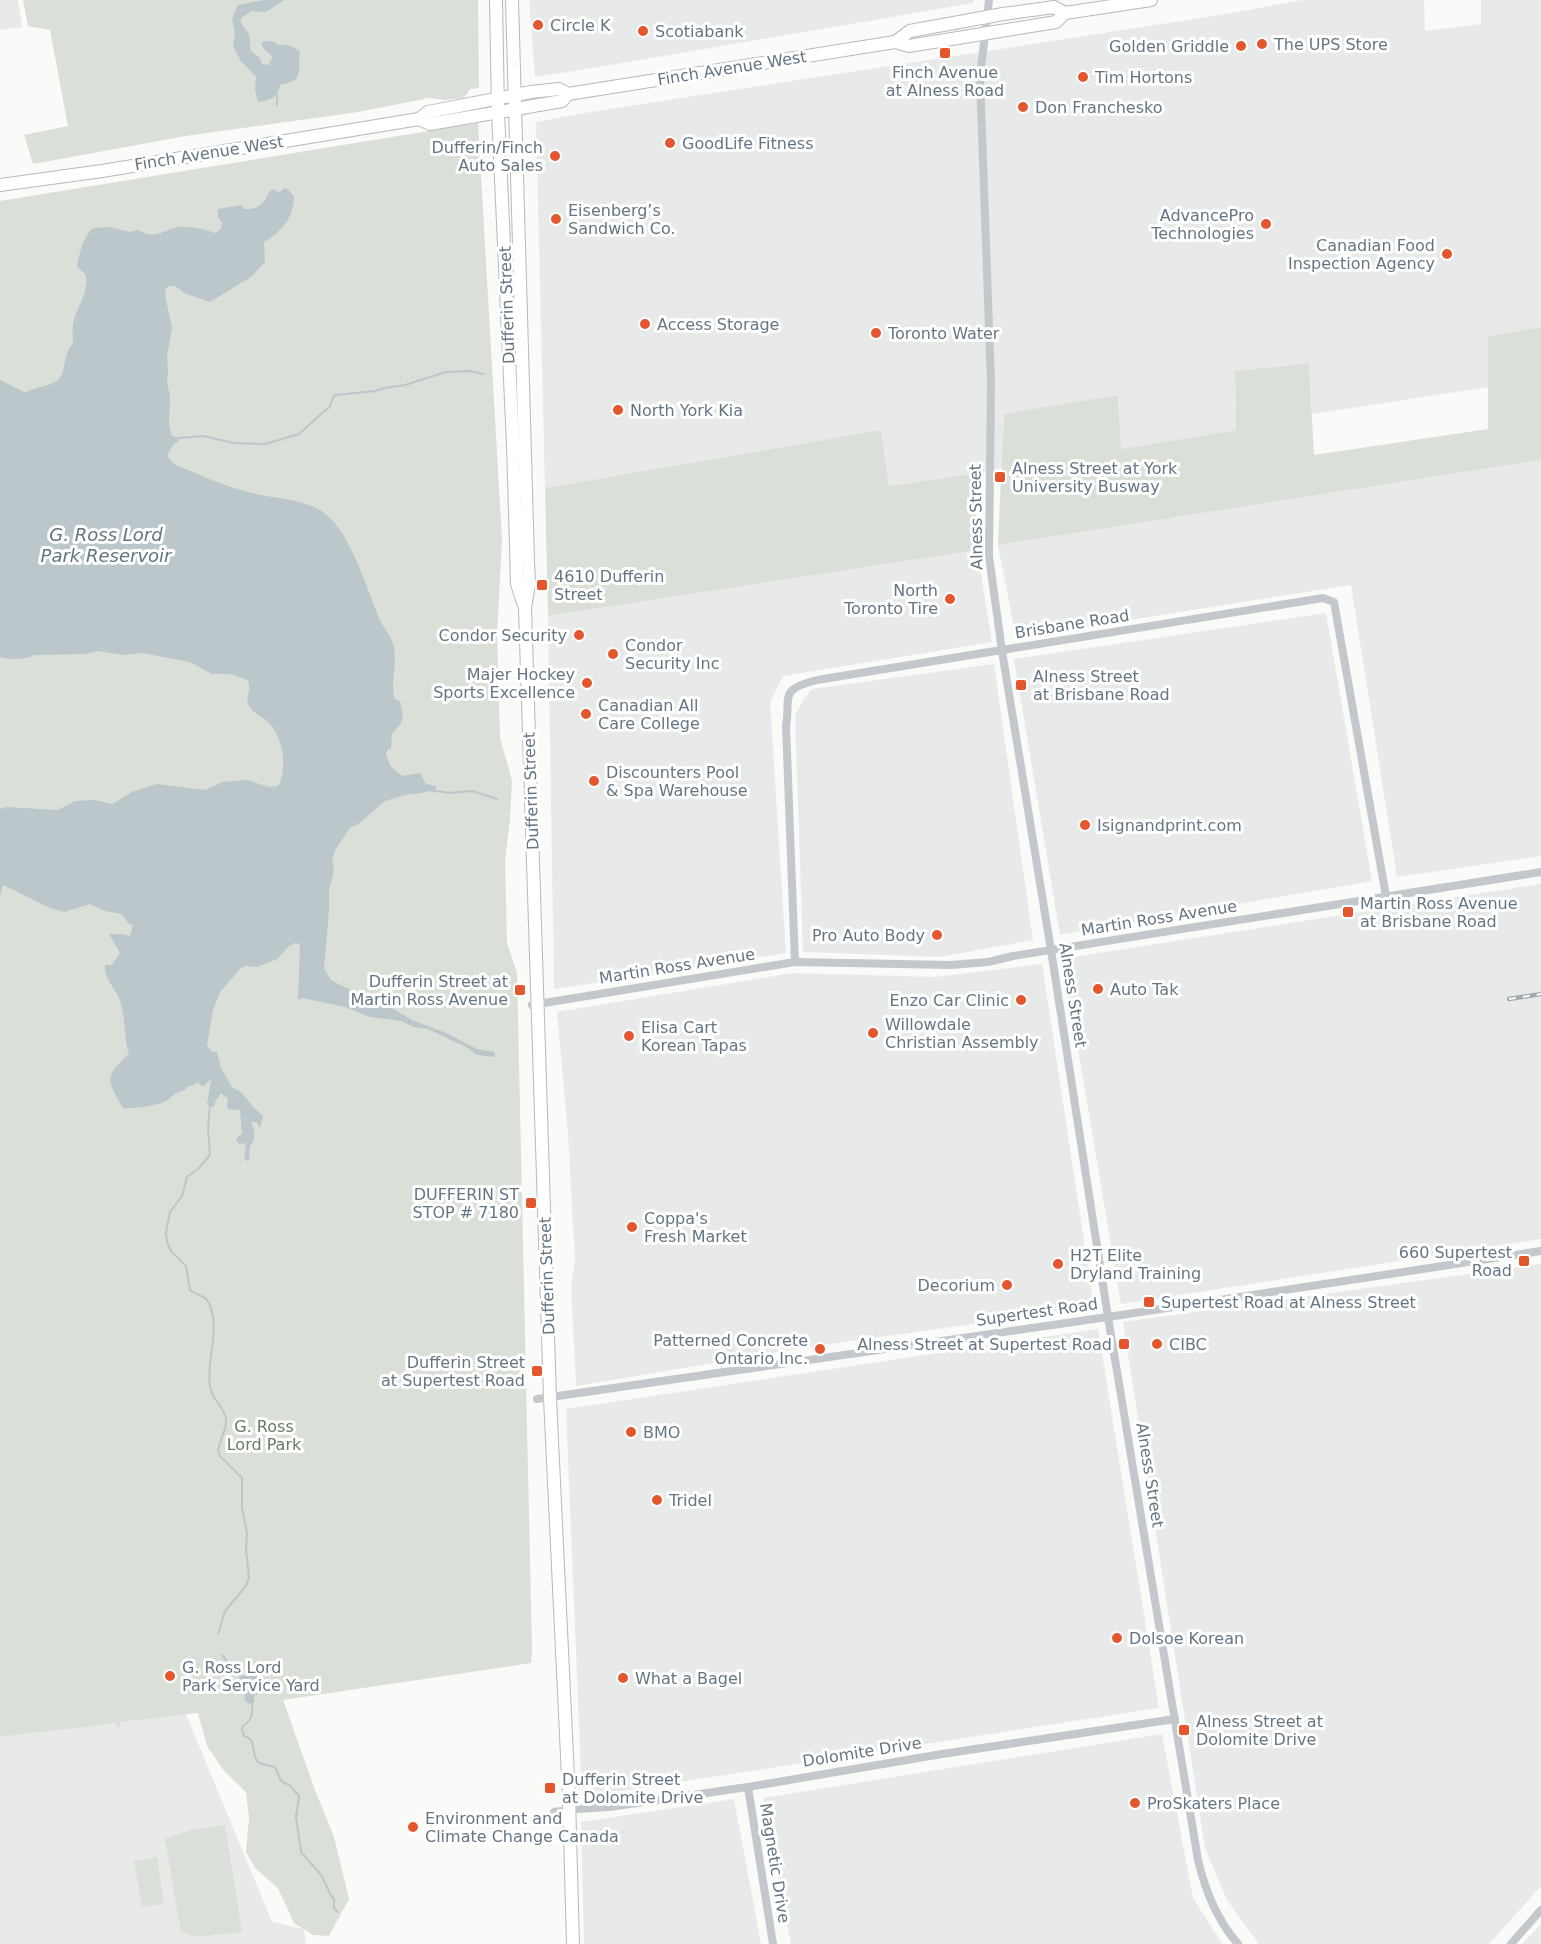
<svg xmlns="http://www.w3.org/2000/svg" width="1541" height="1944" font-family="'DejaVu Sans',sans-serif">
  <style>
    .built { fill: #e8e9e9 }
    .green { fill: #dadfd7 }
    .water { fill: #bbc7cb }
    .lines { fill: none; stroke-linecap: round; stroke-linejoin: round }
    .stream { stroke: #bbc7cb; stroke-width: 2 }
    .secondary-casing { stroke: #b3babf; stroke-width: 14 }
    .minor { stroke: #c3c8cc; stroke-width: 8 }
    .secondary { stroke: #fff; stroke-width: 12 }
    .rail-casing { stroke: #a2aab0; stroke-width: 4.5 }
    .rail { stroke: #fff; stroke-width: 2; stroke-dasharray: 7; stroke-linecap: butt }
    .poi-dot { fill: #e4572e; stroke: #fff; stroke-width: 2 }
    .labels { text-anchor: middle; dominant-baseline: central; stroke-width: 6; stroke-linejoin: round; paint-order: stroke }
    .poi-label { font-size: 16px; fill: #657683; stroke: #fff; text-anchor: start }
    .street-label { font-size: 16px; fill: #657683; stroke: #fff }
    .park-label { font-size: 16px; fill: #687a64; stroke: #fff }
    .water-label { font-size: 18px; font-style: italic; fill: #60757c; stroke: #fff }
  </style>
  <rect width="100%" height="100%" fill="#fafaf8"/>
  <g class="built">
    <polygon points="0,0 18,0 22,27 0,30"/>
    <polygon points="529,0 974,0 973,3 611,65 535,77"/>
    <polygon points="1302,0 1424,0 1425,31 1481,24 1481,0 1541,0 1541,327 1488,336 1489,387 1312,414 1309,363 1235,371 1236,430 1121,449 1118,395 1004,415 1002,468 979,473 889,486 881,430 545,488 536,122 584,113 1220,15"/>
    <polygon points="1541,460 1541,856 1397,877 1351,585 1016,638 998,545"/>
    <polygon points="977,550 992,642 783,676 770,702 786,953 554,989 548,616"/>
    <polygon points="1326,613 1372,881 1060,935 1014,659"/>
    <polygon points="994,664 1033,940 940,957 803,952 795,715 803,700 812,689"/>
    <polygon points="1541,884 1541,1239 1121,1304 1079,1055 1060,959"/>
    <polygon points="1042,964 1094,1307 808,1347 576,1386 571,1287 575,1261 568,1134 557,1012 793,973 935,977"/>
    <polygon points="1541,1264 1541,1886 1489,1944 1259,1944 1227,1900 1205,1848 1123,1322"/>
    <polygon points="1098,1329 1159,1708 582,1797 566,1409"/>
    <polygon points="186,1714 272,1922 304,1929 306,1944 0,1944 0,1737"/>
    <polygon points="1162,1734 1193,1898 1222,1944 791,1944 763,1798"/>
    <polygon points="734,1799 761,1944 584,1944 581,1822"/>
    <polygon points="1541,1924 1541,1944 1522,1944"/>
  </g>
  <g class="green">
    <polygon points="23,0 478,0 479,88 470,89 464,98 445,100 429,98 358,112 186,136 33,164 24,135 68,126 50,30 28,26"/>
    <polygon points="478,123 502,540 497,633 500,738 512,780 510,820 505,861 507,943 517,973 532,1651 531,1663 283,1700 315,1790 334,1837 349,1899 329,1936 313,1935 294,1923 278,1888 255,1868 246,1852 249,1818 246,1792 224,1771 207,1746 198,1713 121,1722 118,1729 116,1723 0,1737 0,201"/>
    <polygon points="1541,327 1541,460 998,545 1004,414 1118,395 1121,449 1236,430 1235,371 1309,363 1314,455 1488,429 1488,336"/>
    <polygon points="881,430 889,486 979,473 976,503 977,550 548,616 545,488"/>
    <polygon points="225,1825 242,1932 197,1937 181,1932 165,1839 191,1830"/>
    <polygon points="157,1857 164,1904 142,1907 134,1861"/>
  </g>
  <g class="water">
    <path d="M264 0H284L266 12 252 11 241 18V23L249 34 251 51 260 58 262 64 268 65 273 57 263 48 261 42 272 41 279 45H289L300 51C297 70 306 80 280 85 278 98 270 100 258 102L255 89 256 77 241 61 233 46 235 33 232 19 238 5Z"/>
    <path d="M284 188 288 189 294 197C293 219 282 231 264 242L265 262 251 277 210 302 184 293 175 286H170L166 288 165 295 172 327 167 357 168 370 167 382 170 397 169 425 172 436 179 438 178 442 174 444 167 455C172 466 182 467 193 472 212 481 232 488 252 493 280 500 313 498 333 521 353 544 367 587 378 616 382 626 390 634 393 644 399 662 389 682 395 699L400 701 403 716 401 723 392 734 391 749H388L386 753 390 766 402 776 420 773 426 784 436 786V789L421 793 405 795 385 801 357 825 350 828 335 850 332 861 334 870 329 891V910L324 968 331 980 342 986 368 997 380 1005 390 1007 412 1020 446 1033 477 1049 494 1052 495 1057 477 1055 466 1047 428 1029 414 1027 401 1021 370 1017 345 1007 303 998 298 1000 300 944 295 943 289 946 277 959 257 967 246 966 241 968 220 992 213 1010 207 1045 212 1052H217L221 1068 232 1087 242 1093 253 1107 263 1116 260 1128 257 1122H251C254 1130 257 1139 250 1146L249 1161H247L244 1158 246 1146 243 1143 239 1144 236 1140 238 1136 242 1134 240 1110 228 1109 227 1107 228 1099 221 1093 215 1102 214 1107 207 1105 211 1079 203 1087 197 1082 194 1085 188 1086 185 1090C172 1093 173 1098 164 1102 155 1106 132 1109 123 1108 106 1080 105 1075 129 1054 123 1036 126 1015 119 998 114 986 104 979 105 965H112L120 953 109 934H122L130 936 133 925 128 923 122 914 105 911 90 904 64 912 50 908 3 885 0 896V809L6 807 58 810 75 801 95 800 112 804 132 792 157 784 205 790 223 782 247 780 269 787 278 786C288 769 283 737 269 723 262 716 251 713 248 703 245 695 252 692 248 680L229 674H212L190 662 142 653 125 655 97 651 86 654 34 655C27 660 8 660 0 657V380L26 393C36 385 54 388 61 376 66 366 64 352 73 344 73 338 72 331 73 324 76 306 91 292 85 274L77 267C79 254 83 237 93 228L110 227 130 232 138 230C156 241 162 230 178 227 191 226 203 229 215 233L221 229 222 223 218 217V209L241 205 244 209C258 210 264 204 269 192L273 189 279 193Z"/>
    <polygon points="248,1670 267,1683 277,1687 277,1691 254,1695 254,1703 251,1704 245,1701 244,1690 239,1677 240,1675 247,1676"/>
  </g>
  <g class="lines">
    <g class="stream">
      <polyline points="275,94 277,95 277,105"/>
      <polyline points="179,438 203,436 234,443 265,444 299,434 330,406 333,397 336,395 375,391 385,388 405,385 446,372 470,371 483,374"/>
      <polyline points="429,790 449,793 472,791 497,799"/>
      <path d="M210 1105 208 1129 210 1155 198 1169 187 1177 182 1196 170 1212 166 1233 167 1242 171 1251 186 1266 190 1290C197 1296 205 1295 209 1303 221 1330 206 1359 210 1387 212 1400 225 1407 226 1420 227 1430 219 1441 218 1451L220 1456 242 1478V1508L247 1533 246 1549 249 1578 246 1586 225 1611 218 1634"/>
      <polyline points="222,1655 240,1676"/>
      <path d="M252 1704C253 1714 252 1720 243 1726L242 1730 244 1736C259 1740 249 1756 260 1763 264 1765 270 1766 275 1767L281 1781 289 1785 299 1796 296 1817 301 1852 322 1876 331 1896 334 1899V1908L338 1912"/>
    </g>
    <defs>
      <g id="secondary">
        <polyline points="496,0 498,112 513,445 516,544 517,584 523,603"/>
        <polyline points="512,0 528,560 529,584 525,608 550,1398 569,1798 573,1944"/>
        <polyline points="895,42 910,31 1003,14 1054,7 1065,13 1151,0"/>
        <polyline points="419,119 430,124 562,101 568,94"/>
        <polyline points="0,185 102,171 419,119 428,112 531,92 559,89 568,94 895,42 909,46 1056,22 1065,13"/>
      </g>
    </defs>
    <use href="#secondary" class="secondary-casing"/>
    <g class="minor">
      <path d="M989 0 980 77 991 383 989 556 1002 651 1051 950 1108 1317 1198 1860C1205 1890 1217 1920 1238 1944"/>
      <path d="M795 962 786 726C791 696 778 690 817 680L1323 598 1334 602 1386 896"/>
      <polyline points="532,1005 795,962 951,965 988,962 1013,956 1541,872"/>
      <polyline points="537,1399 1108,1317 1541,1251"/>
      <polyline points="748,1787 773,1944"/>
      <polyline points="554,1812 577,1809 609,1807 748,1787 942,1754 1175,1719"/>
      <polyline points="1511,1944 1541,1910"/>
    </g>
    <use href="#secondary" class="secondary"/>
    <defs>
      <polyline id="rail" points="1509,999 1541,994"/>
    </defs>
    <use href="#rail" class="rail-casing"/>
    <use href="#rail" class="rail"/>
  </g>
  <g class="poi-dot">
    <circle cx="538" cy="25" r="6"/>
    <circle cx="643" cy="31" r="6"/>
    <circle cx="1262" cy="44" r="6"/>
    <circle cx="1241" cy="46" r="6"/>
    <rect x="939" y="47" width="12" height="12" rx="3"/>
    <circle cx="1083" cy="77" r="6"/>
    <circle cx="1023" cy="107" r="6"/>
    <circle cx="670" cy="143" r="6"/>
    <circle cx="555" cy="156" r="6"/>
    <circle cx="556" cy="219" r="6"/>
    <circle cx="1266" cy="224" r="6"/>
    <circle cx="1447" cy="254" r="6"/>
    <circle cx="645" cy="324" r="6"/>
    <circle cx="876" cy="333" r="6"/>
    <circle cx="618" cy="410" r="6"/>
    <rect x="994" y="471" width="12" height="12" rx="3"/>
    <rect x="536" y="579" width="12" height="12" rx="3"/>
    <circle cx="950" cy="599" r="6"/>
    <circle cx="579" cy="635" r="6"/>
    <circle cx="613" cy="654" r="6"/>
    <circle cx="587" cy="683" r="6"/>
    <rect x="1015" y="679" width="12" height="12" rx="3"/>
    <circle cx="586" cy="714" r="6"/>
    <circle cx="594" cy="781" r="6"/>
    <circle cx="1085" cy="825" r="6"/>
    <rect x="1342" y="906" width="12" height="12" rx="3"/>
    <circle cx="937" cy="935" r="6"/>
    <circle cx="1098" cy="989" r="6"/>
    <rect x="514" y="984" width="12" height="12" rx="3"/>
    <circle cx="1021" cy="1000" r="6"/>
    <circle cx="873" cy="1033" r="6"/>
    <circle cx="629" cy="1036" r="6"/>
    <rect x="525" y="1197" width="12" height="12" rx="3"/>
    <circle cx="632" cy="1227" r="6"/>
    <rect x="1518" y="1255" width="12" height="12" rx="3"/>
    <circle cx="1058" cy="1264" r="6"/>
    <circle cx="1007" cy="1285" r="6"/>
    <rect x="1143" y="1296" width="12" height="12" rx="3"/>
    <rect x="1118" y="1338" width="12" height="12" rx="3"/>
    <circle cx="1157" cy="1344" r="6"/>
    <circle cx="820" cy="1349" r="6"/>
    <rect x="531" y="1365" width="12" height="12" rx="3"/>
    <circle cx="631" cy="1432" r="6"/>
    <circle cx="657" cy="1500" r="6"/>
    <circle cx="1117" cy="1638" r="6"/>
    <circle cx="170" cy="1676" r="6"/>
    <circle cx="623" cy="1678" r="6"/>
    <rect x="1178" y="1724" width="12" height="12" rx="3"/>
    <rect x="544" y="1782" width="12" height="12" rx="3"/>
    <circle cx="1135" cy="1803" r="6"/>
    <circle cx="413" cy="1827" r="6"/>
  </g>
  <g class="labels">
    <g class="poi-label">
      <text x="550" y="25">Circle K</text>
      <text x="655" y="31">Scotiabank</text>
      <text x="1274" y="44">The UPS Store</text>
      <text x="1229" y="46" text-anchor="end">Golden Griddle</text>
      <text x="945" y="72" text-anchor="middle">Finch Avenue<tspan x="945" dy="18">at Alness Road</tspan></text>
      <text x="1095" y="77">Tim Hortons</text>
      <text x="1035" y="107">Don Franchesko</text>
      <text x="682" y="143">GoodLife Fitness</text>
      <text x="543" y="147" text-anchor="end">Dufferin/Finch<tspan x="543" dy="18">Auto Sales</tspan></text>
      <text x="568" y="210">Eisenberg’s<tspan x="568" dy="18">Sandwich Co.</tspan></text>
      <text x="1254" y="215" text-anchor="end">AdvancePro<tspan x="1254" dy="18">Technologies</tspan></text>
      <text x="1435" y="245" text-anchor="end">Canadian Food<tspan x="1435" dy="18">Inspection Agency</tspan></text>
      <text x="657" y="324">Access Storage</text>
      <text x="888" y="333">Toronto Water</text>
      <text x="630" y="410">North York Kia</text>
      <text x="1012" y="468">Alness Street at York<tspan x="1012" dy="18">University Busway</tspan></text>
      <text x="554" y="576">4610 Dufferin<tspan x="554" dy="18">Street</tspan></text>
      <text x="938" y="590" text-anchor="end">North<tspan x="938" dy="18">Toronto Tire</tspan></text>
      <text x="567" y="635" text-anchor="end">Condor Security</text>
      <text x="625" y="645">Condor<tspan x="625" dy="18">Security Inc</tspan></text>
      <text x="575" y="674" text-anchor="end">Majer Hockey<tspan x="575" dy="18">Sports Excellence</tspan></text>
      <text x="1033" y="676">Alness Street<tspan x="1033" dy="18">at Brisbane Road</tspan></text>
      <text x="598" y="705">Canadian All<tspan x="598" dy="18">Care College</tspan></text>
      <text x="606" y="772">Discounters Pool<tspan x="606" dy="18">&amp; Spa Warehouse</tspan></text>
      <text x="1097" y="825">Isignandprint.com</text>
      <text x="1360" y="903">Martin Ross Avenue<tspan x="1360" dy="18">at Brisbane Road</tspan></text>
      <text x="925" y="935" text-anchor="end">Pro Auto Body</text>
      <text x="508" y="981" text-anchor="end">Dufferin Street at<tspan x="508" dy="18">Martin Ross Avenue</tspan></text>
      <text x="1110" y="989">Auto Tak</text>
      <text x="1009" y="1000" text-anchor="end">Enzo Car Clinic</text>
      <text x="885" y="1024">Willowdale<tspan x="885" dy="18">Christian Assembly</tspan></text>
      <text x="641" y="1027">Elisa Cart<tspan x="641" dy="18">Korean Tapas</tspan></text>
      <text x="519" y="1194" text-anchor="end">DUFFERIN ST<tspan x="519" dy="18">STOP # 7180</tspan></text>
      <text x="644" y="1218">Coppa's<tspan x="644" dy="18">Fresh Market</tspan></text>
      <text x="1512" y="1252" text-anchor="end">660 Supertest<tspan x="1512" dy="18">Road</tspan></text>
      <text x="1070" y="1255">H2T Elite<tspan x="1070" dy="18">Dryland Training</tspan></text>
      <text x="995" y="1285" text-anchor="end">Decorium</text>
      <text x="1161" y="1302">Supertest Road at Alness Street</text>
      <text x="808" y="1340" text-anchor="end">Patterned Concrete<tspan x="808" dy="18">Ontario Inc.</tspan></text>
      <text x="1112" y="1344" text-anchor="end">Alness Street at Supertest Road</text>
      <text x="1169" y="1344">CIBC</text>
      <text x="525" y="1362" text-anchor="end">Dufferin Street<tspan x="525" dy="18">at Supertest Road</tspan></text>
      <text x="643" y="1432">BMO</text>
      <text x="669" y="1500">Tridel</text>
      <text x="1129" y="1638">Dolsoe Korean</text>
      <text x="182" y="1667">G. Ross Lord<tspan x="182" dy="18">Park Service Yard</tspan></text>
      <text x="635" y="1678">What a Bagel</text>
      <text x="1196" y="1721">Alness Street at<tspan x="1196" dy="18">Dolomite Drive</tspan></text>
      <text x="562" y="1779">Dufferin Street<tspan x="562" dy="18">at Dolomite Drive</tspan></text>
      <text x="1147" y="1803">ProSkaters Place</text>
      <text x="425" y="1818">Environment and<tspan x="425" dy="18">Climate Change Canada</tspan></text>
    </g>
    <g class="street-label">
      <text transform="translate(732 68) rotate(-9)">Finch Avenue West</text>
      <text transform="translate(209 153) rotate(-9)">Finch Avenue West</text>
      <text transform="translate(507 305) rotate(-92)">Dufferin Street</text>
      <text transform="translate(976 517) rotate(-91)">Alness Street</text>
      <text transform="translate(1072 624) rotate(-9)">Brisbane Road</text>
      <text transform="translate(531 791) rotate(-92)">Dufferin Street</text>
      <text transform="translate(1159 918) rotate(-9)">Martin Ross Avenue</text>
      <text transform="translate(677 966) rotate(-9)">Martin Ross Avenue</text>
      <text transform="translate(1073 995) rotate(81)">Alness Street</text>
      <text transform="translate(547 1276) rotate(-92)">Dufferin Street</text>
      <text transform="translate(1037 1312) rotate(-8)">Supertest Road</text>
      <text transform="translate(1150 1475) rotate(81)">Alness Street</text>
      <text transform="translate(862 1752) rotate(-9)">Dolomite Drive</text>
      <text transform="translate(775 1863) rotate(81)">Magnetic Drive</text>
    </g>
    <g class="park-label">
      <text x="264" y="1426">G. Ross<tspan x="264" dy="18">Lord Park</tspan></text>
    </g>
    <g class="water-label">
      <text x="106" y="534">G. Ross Lord<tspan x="106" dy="21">Park Reservoir</tspan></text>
    </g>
  </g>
</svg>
